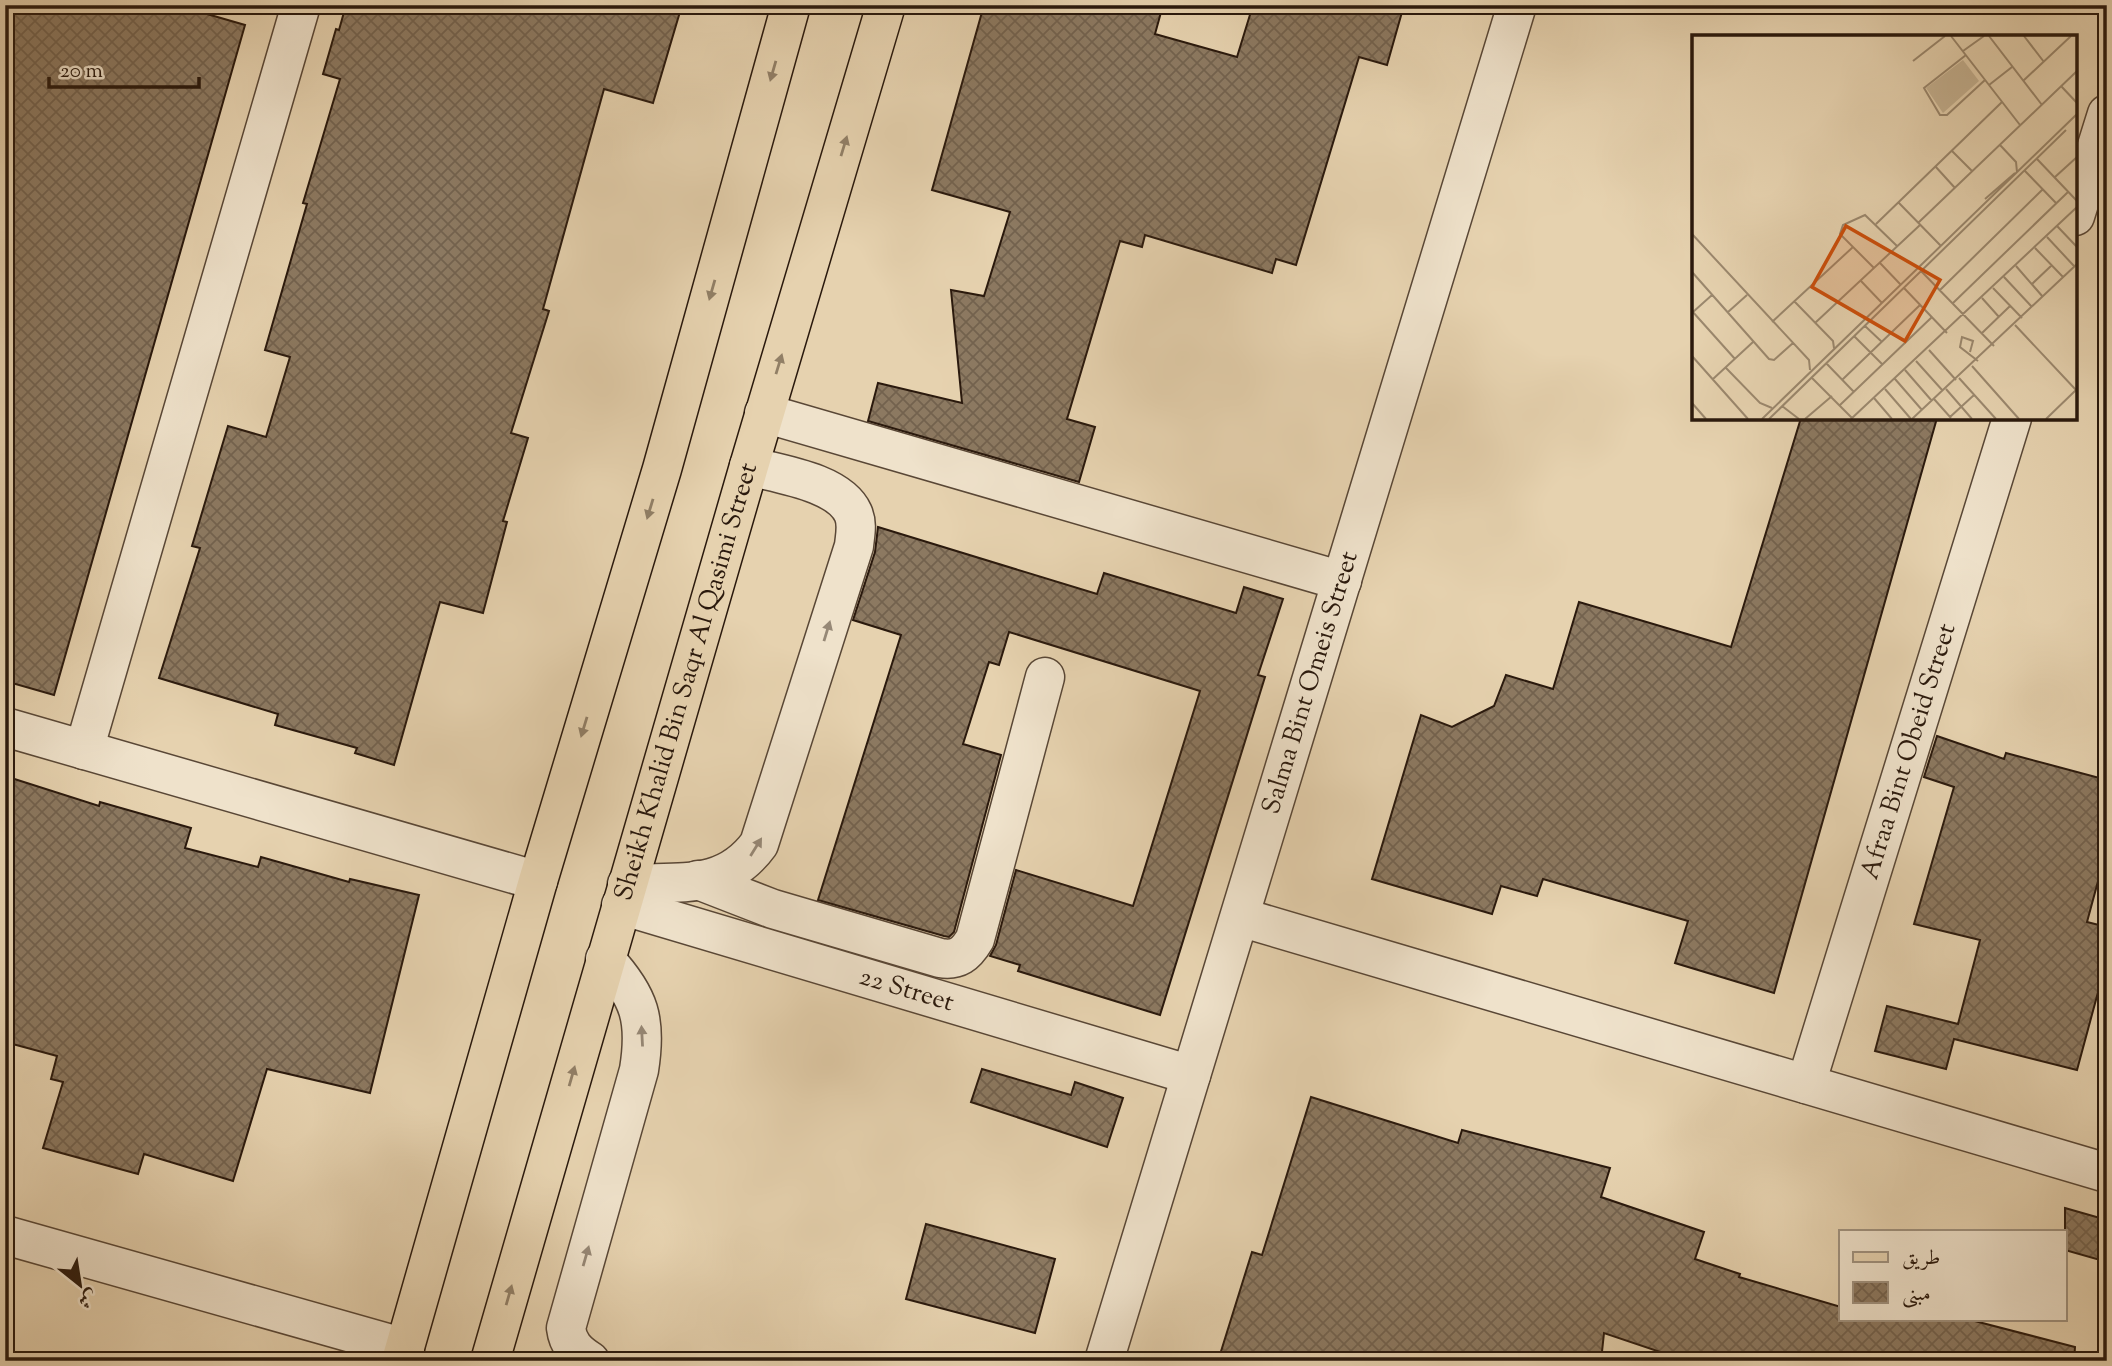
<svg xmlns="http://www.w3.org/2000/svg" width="2112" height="1366" font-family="'Sorts Mill Goudy',Amiri,serif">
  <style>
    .building { fill: url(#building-cross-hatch); stroke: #2a190d; stroke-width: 2 }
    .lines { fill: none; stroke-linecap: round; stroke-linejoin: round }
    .minor-casing { stroke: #594736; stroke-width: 41 }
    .major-casing { stroke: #2a190d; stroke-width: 41 }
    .minor { stroke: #efe2cb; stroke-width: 38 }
    .major { stroke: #e6d2af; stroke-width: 38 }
    .oneway { fill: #917f66 }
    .oneway2 { fill: #968876 }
    .labels { text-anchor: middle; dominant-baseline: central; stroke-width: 5; stroke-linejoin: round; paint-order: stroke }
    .street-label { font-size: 26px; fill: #2a190d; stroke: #efe2cb }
    .inset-road { fill: none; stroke: #9b886e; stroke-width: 2 }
    .view { fill: #cc4f0c; fill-opacity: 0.15; stroke: #cc4f0c; stroke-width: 3.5 }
    .inset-edge { fill: none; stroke: #2a190d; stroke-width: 3.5 }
  </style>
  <defs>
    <pattern id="building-cross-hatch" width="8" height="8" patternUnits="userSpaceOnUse" patternTransform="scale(1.75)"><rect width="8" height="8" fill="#8c7961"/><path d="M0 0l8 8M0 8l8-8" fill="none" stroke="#73624e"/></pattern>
  </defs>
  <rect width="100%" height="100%" fill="#e6d2af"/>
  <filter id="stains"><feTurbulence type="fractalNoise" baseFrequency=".00286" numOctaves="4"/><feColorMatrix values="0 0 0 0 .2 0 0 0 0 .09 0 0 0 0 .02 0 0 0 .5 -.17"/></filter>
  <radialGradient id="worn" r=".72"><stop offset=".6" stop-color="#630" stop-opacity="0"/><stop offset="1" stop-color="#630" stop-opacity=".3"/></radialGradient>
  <g class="building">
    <polygon points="14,5 176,5 245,25 54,695 5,681 5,38"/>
    <polygon points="346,5 682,5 653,103 604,89 543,309 549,311 511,433 528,438 503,521 507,522 483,613 440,602 394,765 355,753 357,748 275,725 278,714 159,678 200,548 192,546 228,426 266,437 290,357 265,350 307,204 303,203 340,79 323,74 336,29 339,30"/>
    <polygon points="984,5 1163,5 1155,34 1237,57 1253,5 1404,5 1387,65 1359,57 1296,265 1276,259 1272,273 1145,235 1142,247 1120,241 1067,419 1095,427 1079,482 868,421 878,383 962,403 951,290 984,296 1010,212 932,190"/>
    <polygon points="1801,418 1937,418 1774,993 1675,963 1688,921 1543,879 1537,896 1501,886 1492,914 1372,879 1421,715 1452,727 1494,706 1506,675 1553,689 1579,602 1731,647"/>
    <polygon points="878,527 1097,594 1104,573 1236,613 1244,587 1283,599 1258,675 1265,677 1160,1015 1018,971 1020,965 990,956 996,945 1016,870 1133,906 1200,691 1009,632 999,665 989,662 963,744 1001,755 954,932 949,937 944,936 818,900 901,635 853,620 875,552"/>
    <polygon points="1937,736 2004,759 2006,753 2107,780 2107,848 2087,922 2107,927 2107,959 2077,1070 1954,1039 1946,1069 1875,1051 1887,1006 1958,1024 1980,940 1914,924 1954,787 1924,777"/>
    <polygon points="5,776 99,806 100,802 191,828 185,848 258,867 261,857 349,882 350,879 419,895 370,1093 267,1069 233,1181 144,1154 138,1174 43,1148 63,1082 51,1079 57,1056 5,1042"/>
    <polygon points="982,1069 1071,1095 1075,1082 1123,1098 1107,1147 971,1102"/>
    <polygon points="1311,1097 1458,1143 1462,1130 1610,1168 1601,1197 1704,1232 1695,1259 1740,1274 1739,1277 1841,1307 1841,1319 1967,1319 2075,1347 2074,1361 1687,1361 1604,1333 1601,1361 1218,1361 1252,1252 1262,1255"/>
    <polygon points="2065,1208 2107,1220 2107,1262 2065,1250"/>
    <polygon points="926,1224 1055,1259 1035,1333 906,1299"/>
  </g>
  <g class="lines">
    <defs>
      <g id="minor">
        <polyline points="2075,216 2107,114"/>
        <polyline points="764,413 1342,581"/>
        <polyline points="5,727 538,881"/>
        <polyline points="84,750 301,5"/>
        <path d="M698 880 773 909 940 958C958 961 966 954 975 939L1045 677"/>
        <path d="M627 884C679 881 725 891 759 844L854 546C855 535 858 524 853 513 839 482 779 474 749 466"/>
        <path id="s1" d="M621 905 1191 1075"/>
        <polyline points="1240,917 2107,1173"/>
        <path id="s2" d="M1806 1084 2012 418"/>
        <polyline points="5,1235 405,1348"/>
        <path d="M590 1361C576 1352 568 1344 566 1328L639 1070C647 1020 640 997 605 959"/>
        <path id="s3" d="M1104 1361 1517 5"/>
      </g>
      <g id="major">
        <polyline points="401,1361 538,881 662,469 791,5"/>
        <path id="s4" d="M490 1361 749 466 886 5"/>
      </g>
    </defs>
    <use href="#minor" class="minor-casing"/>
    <use href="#major" class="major-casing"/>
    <use href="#minor" class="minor"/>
    <use href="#major" class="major"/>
  </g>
  <defs><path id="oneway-solid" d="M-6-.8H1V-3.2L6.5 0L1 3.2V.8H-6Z" transform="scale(1.75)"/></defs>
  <g class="oneway">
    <use href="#oneway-solid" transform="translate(773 71) rotate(106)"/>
    <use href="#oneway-solid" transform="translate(844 146) rotate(-73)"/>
    <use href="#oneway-solid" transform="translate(712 290) rotate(106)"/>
    <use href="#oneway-solid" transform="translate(779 364) rotate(-73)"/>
    <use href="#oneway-solid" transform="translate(650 509) rotate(107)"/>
    <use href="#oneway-solid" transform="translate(584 727) rotate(107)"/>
    <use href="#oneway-solid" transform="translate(572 1076) rotate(-74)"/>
    <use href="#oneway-solid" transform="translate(509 1295) rotate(-74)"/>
  </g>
  <g class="oneway2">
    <use href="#oneway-solid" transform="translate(827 631) rotate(-73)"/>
    <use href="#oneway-solid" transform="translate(756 847) rotate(-58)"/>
    <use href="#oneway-solid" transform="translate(642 1036) rotate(-93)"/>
    <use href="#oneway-solid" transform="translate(586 1256) rotate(-74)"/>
  </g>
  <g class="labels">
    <g class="street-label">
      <text stroke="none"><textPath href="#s4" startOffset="707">Sheikh Khalid Bin Saqr Al Qasimi Street</textPath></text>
      <text stroke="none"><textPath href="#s3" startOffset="709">Salma Bint Omeis Street</textPath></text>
      <text stroke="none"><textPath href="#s2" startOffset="348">Afraa Bint Obeid Street</textPath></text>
      <text stroke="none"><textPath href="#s1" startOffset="298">22 Street</textPath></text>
    </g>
  </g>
  <g transform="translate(1692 35)">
    <rect width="385" height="385" fill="#e6d2af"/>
    <path d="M271 25 287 46 251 78 234 53Z" fill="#c6b393"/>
    <path class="inset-road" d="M259 1 328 90M297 1 350 70M332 1 352 27M271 16 292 1M274 20 232 53 248 80H255L293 45M221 26 253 1M331 46 379 1M297 50 320 32M369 51 385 68M308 110 324 127 325 137M260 116 280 136M345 124 385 166M243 131 263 153M333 136 364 168M363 142 385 122M293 164 323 138M206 167 249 211M226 188 385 36M184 189 310 67M365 191 385 212M0 199 117 325 118 335M355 202 382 231M343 213 371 242M188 228 209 250M324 231 351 262M182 233 148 199 151 190 173 180 205 211M229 236 302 311M0 237 77 324 82 325 101 308M312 242 340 272M169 246 190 268M340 249 360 230M212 253 255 298M301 253 330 283M248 255 351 154M290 263 307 282M102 266 141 306 142 313M261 268 376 157M0 276 43 324M1 277 20 260M36 277 55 260M80 287 161 212M123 288 228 190M323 290 384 355M173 291 190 307M290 298 318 271M162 301 190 329M237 315 264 345M278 317 281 306 270 302 268 312 286 326M0 321 56 384M224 326 251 356M134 328 162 357M280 331 327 384M34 333 68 368 80 373M213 335 240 366M120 343 160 383M267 343 304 384M21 344 61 307M203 344 230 375M150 345 228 270M193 354 219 384M254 354 280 384M182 363 200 384M242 364 259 383M0 368 14 384M148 370 240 282M90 371 107 384M258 382 282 360M70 384 385 79M77 384 374 95M113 384 140 361M159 384 385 172M220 384 385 229M354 384 385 354"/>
    <path class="view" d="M154 191 248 245 213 306 120 252Z"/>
    <rect width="385" height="385" class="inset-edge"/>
  </g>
  <rect width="2112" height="1366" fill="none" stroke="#e6d2af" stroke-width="28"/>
  <rect x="7" y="7" width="2098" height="1352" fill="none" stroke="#2a190d" stroke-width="3.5"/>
  <rect x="14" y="14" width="2084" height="1338" fill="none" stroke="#2a190d" stroke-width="2"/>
  <rect x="1839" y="1230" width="228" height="91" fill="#efe2cb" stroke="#a0927f" stroke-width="2"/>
  <rect x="1853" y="1252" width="35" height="10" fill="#e6d2af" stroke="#a0927f" stroke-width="2"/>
  <text x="1902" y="1264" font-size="21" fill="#2a190d">طريق</text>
  <rect x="1853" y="1282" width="35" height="21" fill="url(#building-cross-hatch)" stroke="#a0927f" stroke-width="2"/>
  <text x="1902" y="1300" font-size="21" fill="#2a190d">مبنى</text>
  <g transform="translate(80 1285) rotate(150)" stroke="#efe2cb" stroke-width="5" paint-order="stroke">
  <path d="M0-5L12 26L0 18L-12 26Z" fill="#2a190d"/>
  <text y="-10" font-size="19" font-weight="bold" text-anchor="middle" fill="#2a190d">ش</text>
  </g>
  <path d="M49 77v10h150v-10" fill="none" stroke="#2a190d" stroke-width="3.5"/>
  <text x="60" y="77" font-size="21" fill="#2a190d" stroke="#efe2cb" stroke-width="5" paint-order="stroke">20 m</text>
  <rect width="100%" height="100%" filter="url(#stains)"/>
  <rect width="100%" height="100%" fill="url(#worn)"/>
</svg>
